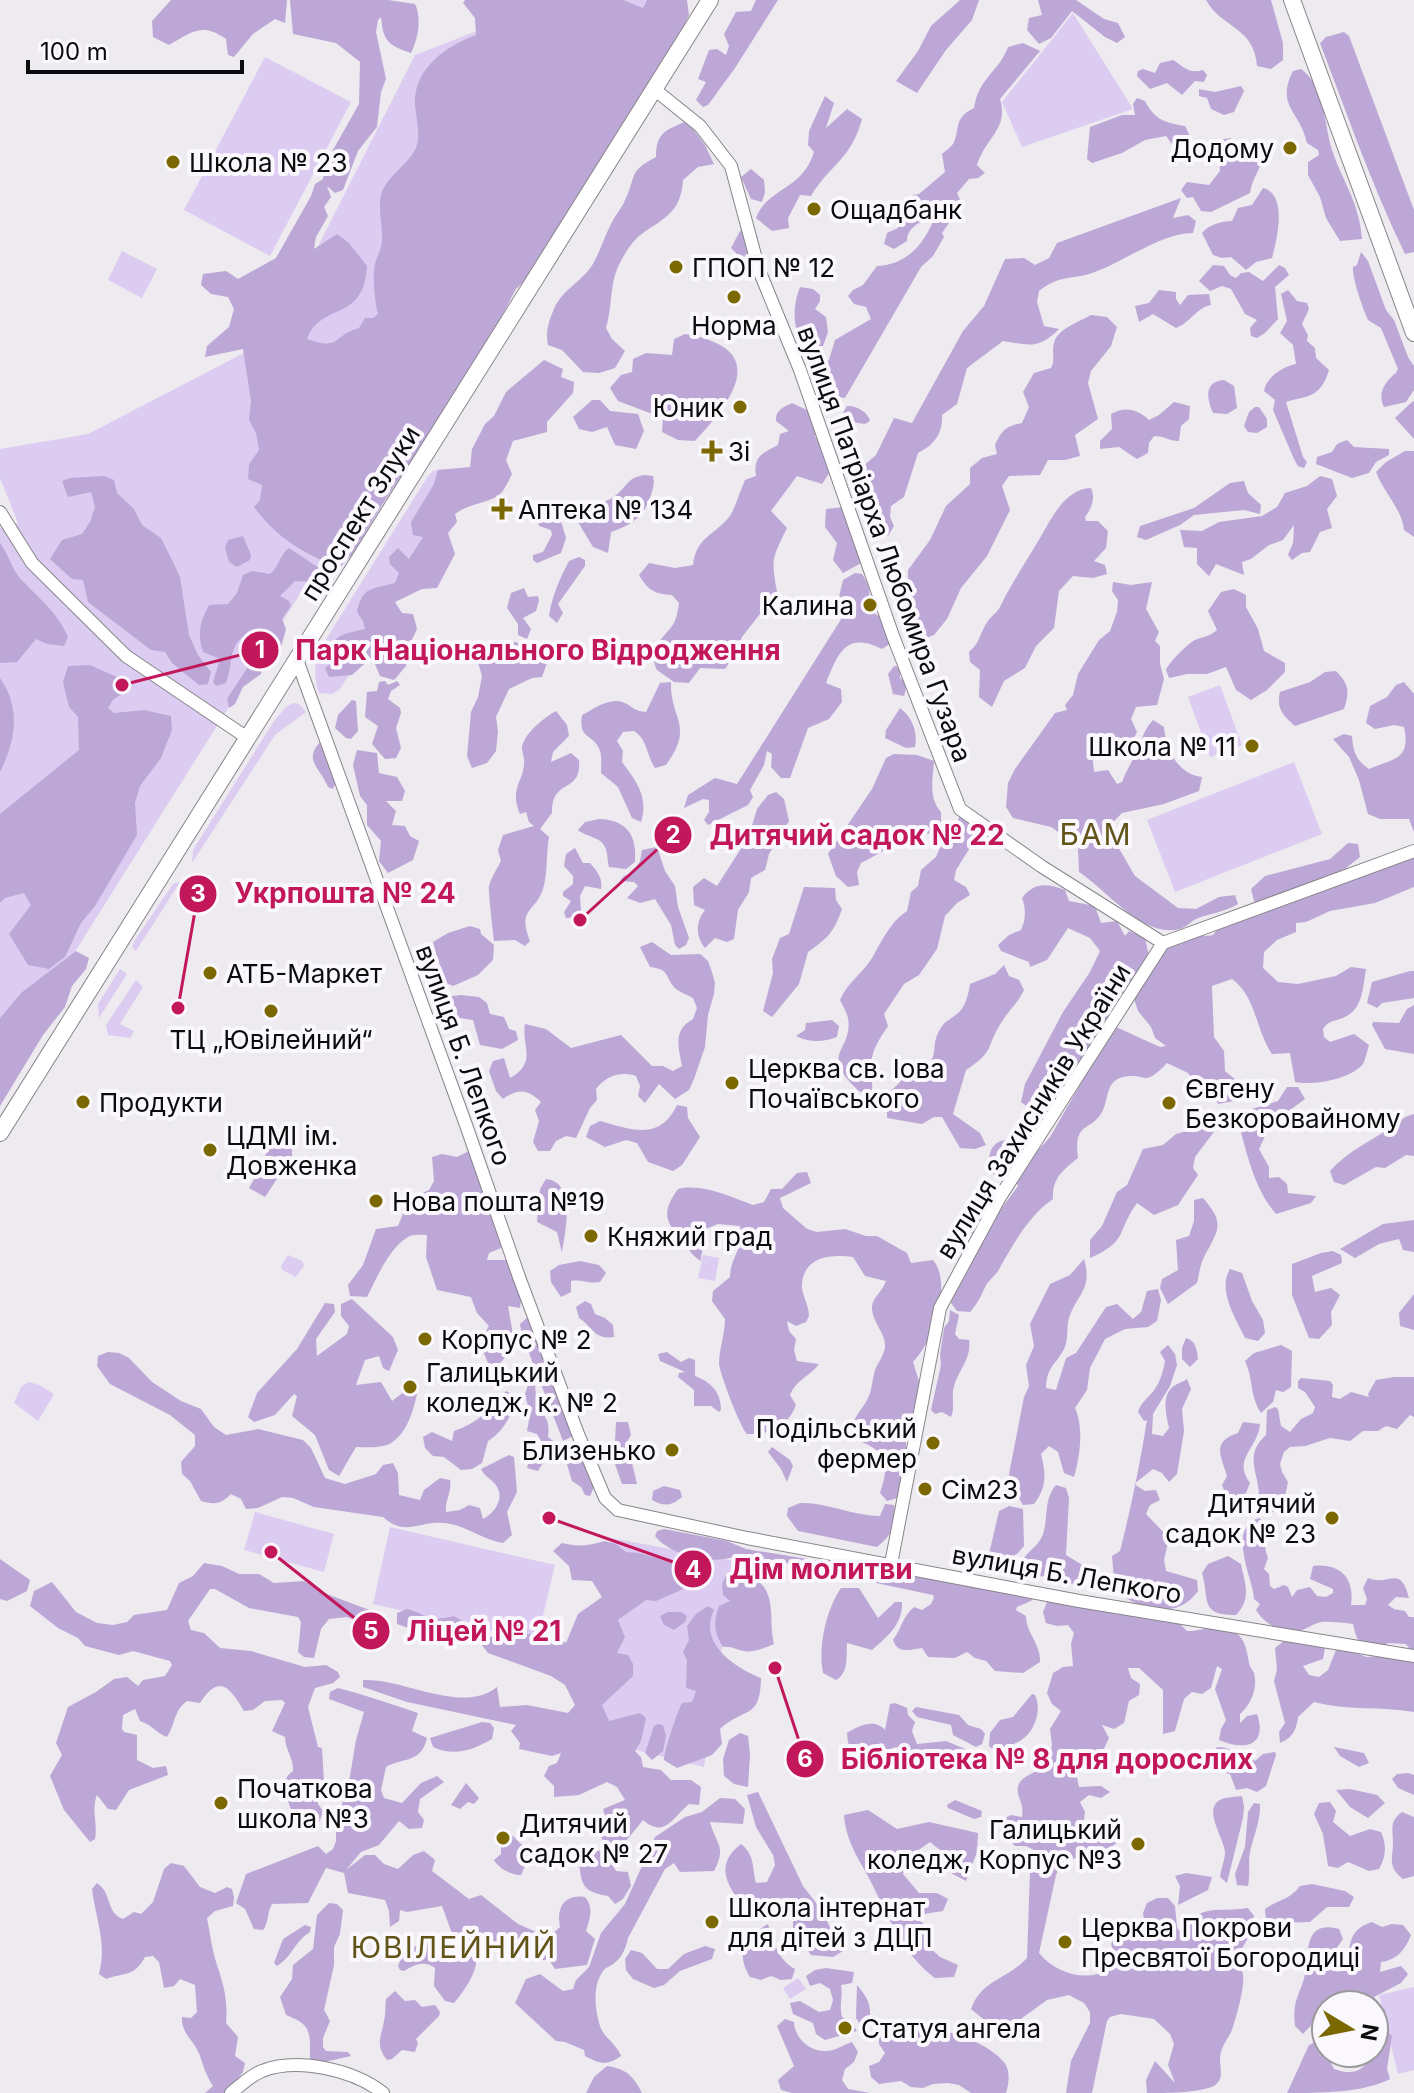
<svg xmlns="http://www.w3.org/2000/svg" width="1414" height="2093" font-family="Inter,sans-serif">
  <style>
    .green { fill: #ddccf1 }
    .forest { fill: #bda7d7 }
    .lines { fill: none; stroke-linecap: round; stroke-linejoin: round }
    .street-casing { stroke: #878589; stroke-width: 14 }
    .secondary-casing { stroke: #878589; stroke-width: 18 }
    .street { stroke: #fff; stroke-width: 12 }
    .secondary { stroke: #fff; stroke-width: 16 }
    .poi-dot { fill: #7c6800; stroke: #faf8fd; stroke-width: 3 }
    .labels { text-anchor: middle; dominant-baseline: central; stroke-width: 8; stroke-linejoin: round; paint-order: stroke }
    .poi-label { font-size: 26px; fill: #0c0c0d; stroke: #faf8fd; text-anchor: start }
    .street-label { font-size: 26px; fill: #0c0c0d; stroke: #faf8fd }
    .quarter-label { font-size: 30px; letter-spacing: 2px; fill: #625418; stroke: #faf8fd }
    .leader { fill: none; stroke: #c2185b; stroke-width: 3 }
    .callout-dot { fill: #c2185b; stroke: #faf8fd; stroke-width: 3 }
    .mark-label { font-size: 24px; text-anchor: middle; font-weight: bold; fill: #fff }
    .callout-label { font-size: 28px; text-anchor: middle; font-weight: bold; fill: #c2185b; stroke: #faf8fd; stroke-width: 8; stroke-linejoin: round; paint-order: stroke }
  </style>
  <rect width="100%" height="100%" fill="#edeaf0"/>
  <g class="green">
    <polygon points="557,0 650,0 667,10 0,1071 0,528 18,523 0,478 0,449 88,434 271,339 415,55"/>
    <polygon points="1073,13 1133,109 1022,147 1002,102"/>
    <polygon points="265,57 351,102 270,256 184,210"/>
    <polygon points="122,251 157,269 142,298 108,280"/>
    <path d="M444 469 454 474 460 502 340 689 332 694 319 693C313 674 314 661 323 644L428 476 433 471Z"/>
    <polygon points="1220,685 1242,745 1210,757 1188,697"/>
    <polygon points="293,703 299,704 306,712 275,735 192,863 193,850 274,721 286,707"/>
    <polygon points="1294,762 1322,834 1175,892 1147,820"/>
    <polygon points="180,882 136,951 132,947 135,940 173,884"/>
    <polygon points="120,969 127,974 99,1018 98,1004"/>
    <polygon points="136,980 143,987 120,1024 134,1031 130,1038 108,1035 106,1025"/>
    <polygon points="288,1255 302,1261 304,1266 296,1277 282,1270 281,1266"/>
    <polygon points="703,1255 719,1258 715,1281 698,1278"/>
    <polygon points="29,1382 39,1385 54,1394 38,1421 14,1403 21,1387"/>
    <polygon points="255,1512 334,1534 324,1572 244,1550"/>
    <polygon points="390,1527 555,1565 537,1641 373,1604"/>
    <polygon points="611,1538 735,1561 704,1767 596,1740 613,1570"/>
    <polygon points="798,1978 806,1989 790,1999 783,1988"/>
    <polygon points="1414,1987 1414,2070 1398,2074 1379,1995"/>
  </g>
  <g class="forest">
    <path d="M171 0H287L285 23 275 19 253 34 234 57 228 55 226 39C202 22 192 32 169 45L153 37 152 21Z"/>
    <path d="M290 0H388L415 4C422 18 418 39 411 53 388 45 383 41 381 17L378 20 376 32 386 79 381 92 377 127 358 151 343 190 335 193 327 186 331 197 324 207 328 216 316 237 314 249 337 234 349 243 367 266C364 323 322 301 307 339 342 351 331 336 359 328L365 318H373L378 314C375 305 373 280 374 271 374 261 381 252 382 241 383 227 377 205 382 192 389 174 408 165 416 148 421 135 416 118 415 105 413 69 446 46 476 35L475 18 463 3 465 0H623L643 8 647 0H687L689 15 678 39 539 267 516 289 486 346 382 505 352 555 340 567C304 555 276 537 254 507L260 500 262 485 248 479 249 464 259 450 256 433 249 420 251 401 243 349 205 357 207 346 229 327 234 309 228 297 211 294 201 285 203 274 226 271 238 279 276 258 311 196 315 184 323 179 325 164 359 104 360 62 336 43 293 34Z"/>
    <polygon points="756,0 778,0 735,68 708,105 703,107 696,100 706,82 698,79 709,50 717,49 726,55 729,46 724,34 736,12 751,11"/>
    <polygon points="960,0 979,0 972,20 946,50 917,93 896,81 918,51 931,26"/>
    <polygon points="1038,0 1076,0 1104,19 1118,23 1125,37 1117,43 1105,37 1072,11 1051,38 1039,44 1027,30 1029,18 1042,15"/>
    <path d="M1206 0H1271L1283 43V60L1271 69 1257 66C1254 26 1222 29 1206 0Z"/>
    <path d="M1344 32 1349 36 1414 210V252L1405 254C1372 186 1347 114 1320 43L1326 37Z"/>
    <path d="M1023 43 1040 51 1000 99C1009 129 986 137 977 165L985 173 978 178 969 179 957 193 960 200 949 205 940 201 931 207 929 219C918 222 907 229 907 241L894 249 884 244 887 233 898 228V218L913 195 919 194 945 172 942 154C945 151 950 148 953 144 961 129 952 119 974 108 979 77 998 73 1008 47Z"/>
    <path d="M1173 60C1184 67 1189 74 1203 70L1207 75 1204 82 1195 81 1182 95 1167 83 1150 89 1137 76 1138 71 1143 69 1155 73 1160 63Z"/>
    <path d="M1301 69C1325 86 1324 124 1332 150 1343 183 1359 201 1362 239L1340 241 1326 218 1320 197 1308 175V162L1319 155 1318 150 1307 143C1301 112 1275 106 1293 71Z"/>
    <polygon points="1241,86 1244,91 1234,112 1224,115 1211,109 1207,98 1199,96 1199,89 1215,92"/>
    <path d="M825 96 834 103 826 128 847 109 862 119C851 160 830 164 811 196L800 195 788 218 789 228 772 231 756 218C768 187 802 191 814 152L808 145 809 131Z"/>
    <path d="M1137 98 1145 101C1154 119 1165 123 1185 126L1190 136 1188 146 1178 152 1166 136 1145 140 1122 153 1092 163 1087 159 1090 127 1122 115H1135L1133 104Z"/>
    <path d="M687 121 705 145 714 164 698 167 683 180C681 214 663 218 639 236 632 242 625 253 621 261 609 281 613 305 606 328L612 339 625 351 615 368 599 373 583 372 562 350 548 345C545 333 549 320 554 309 562 289 585 280 594 262 601 249 605 235 612 222 616 214 622 208 625 200 637 176 627 172 656 157 656 132 666 130 687 121Z"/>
    <path d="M1231 138 1235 157 1263 155C1261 170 1252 178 1250 193L1211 212 1201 211 1193 197 1187 198 1181 190 1187 182 1209 185 1220 171 1218 140Z"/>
    <polygon points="751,169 764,180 765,192 762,202 751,199 741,177"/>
    <path d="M1263 188C1288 194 1277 240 1272 258L1256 262 1246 270 1231 257 1222 258 1213 255 1202 233C1208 225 1222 221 1232 221L1238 208 1252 205Z"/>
    <path d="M1181 198 1173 218 1188 215 1196 221 1193 233C1161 233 1122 263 1092 273 1070 280 1059 275 1039 291L1037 302 1044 326 1059 329C1038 350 1030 345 1003 341L967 368 957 404 942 415C943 434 934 445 918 453L904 497 891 506 890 517 894 526 888 536 879 535 858 500 861 468 876 455 894 418 912 423 963 331 984 306 1005 259 1024 258 1035 265 1049 258 1057 243Z"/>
    <path d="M941 210 953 217 942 233 944 237 933 256 921 267 845 398C826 396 829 379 824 363L829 360 835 340 871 319 866 307 854 304 848 296 853 290 863 285 877 266C903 265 920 249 931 226 934 219 935 215 941 210Z"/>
    <polygon points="749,225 758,237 752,257 742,259 731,248 740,231"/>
    <path d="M1361 252 1368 261 1386 310 1394 320 1408 357 1414 366V390L1406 402 1384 407C1377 394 1385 381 1396 373L1398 369 1381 328 1368 320C1363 309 1352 278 1353 267L1357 265Z"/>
    <polygon points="1213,265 1224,266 1230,275 1236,278 1241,273 1249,272 1263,281 1279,265 1285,268 1289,275 1275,287 1278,319 1265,333 1257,338 1251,336 1250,328 1257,320 1245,314 1231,289 1222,286 1210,291 1199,281"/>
    <path d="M800 287 813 289 820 295V301L815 309 826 317 828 332 823 346C790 349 791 309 800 287Z"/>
    <path d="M1159 290 1176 292V299L1180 305 1188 295 1209 294 1211 305C1196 308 1191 322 1176 328L1153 314 1139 322 1135 306 1149 303Z"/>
    <path d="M1288 290 1297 301 1307 303 1309 309 1302 324 1308 335 1307 341 1315 348 1316 358 1329 370C1320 399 1308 395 1286 402L1303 457 1307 462 1304 468 1298 466 1294 459 1273 410 1275 400 1264 391C1266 377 1284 366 1296 364L1293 345 1280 333 1287 321 1281 294Z"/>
    <path d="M1091 315 1107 317 1117 327 1111 346 1091 371 1088 383 1098 419 1075 435 1080 456 1065 460H1048L1040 475 1009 476 1002 486 1010 510 987 556 961 588 947 619 934 635 921 640 907 633 904 595 908 583V570L930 540 946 506 970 484V468L982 458 997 454 995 445C1002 430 1006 426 1022 423L1029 407 1023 392 1034 373 1051 368C1056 359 1051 352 1054 343 1057 329 1079 322 1091 315Z"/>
    <path d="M685 334C696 335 706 338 716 343 765 365 718 416 695 441L678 440 662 432 663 418 618 401 610 388 621 375 632 372 633 359 646 353 672 355 674 339Z"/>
    <path d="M544 360 563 369 561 377 574 382 573 393 547 422V432L513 441 506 460 512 474C509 480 506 487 502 492 491 504 470 502 455 514L457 522 448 533 455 554 437 588 422 589 395 602 402 613 413 614 417 629 406 652V666L394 680 380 676 372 657 352 675 329 677 325 668 338 658 330 652C335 632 347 634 365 629L363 621 357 612C362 586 373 589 395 583L399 573 390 564 389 557 398 548 409 559 423 537 413 535 411 522 433 486 438 470 470 467 472 449 485 424 494 416 506 392Z"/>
    <path d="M1224 380 1234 386 1237 408 1227 414 1213 413C1207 399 1203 382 1224 380Z"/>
    <polygon points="592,400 600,400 610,411 638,414 644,431 636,449 615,445 607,427 592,432 579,429 573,417"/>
    <polygon points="1413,401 1414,402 1414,439 1395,418"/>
    <path d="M1174 402 1190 406 1189 419 1181 426 1179 441C1169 441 1164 436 1154 436L1149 443 1148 453 1137 459 1119 447 1100 449V441L1112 429 1111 414C1126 406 1137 409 1149 420L1159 415Z"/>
    <path d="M792 403 809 411 819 426 815 437 821 441 832 469 822 484 797 476 771 511 787 528C772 559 771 558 777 592L742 637 736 653 725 669 700 668 689 683 674 682 657 670C646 648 663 640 674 623 677 617 678 609 679 603L672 595C654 594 648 590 639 575L649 563 675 568 693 565C696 537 715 535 730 516 736 506 740 491 745 480L756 476C753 457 762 453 778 445L780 434 789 431 776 421C775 410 784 407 792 403Z"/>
    <path d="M847 406C856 405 868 412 870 421L865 424 845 421 843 413Z"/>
    <polygon points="1255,407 1259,407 1267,419 1267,427 1257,433 1248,432 1244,426 1249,412"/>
    <polygon points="1347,440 1354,447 1389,449 1389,455 1376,462 1369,473 1352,478 1316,464 1317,457 1332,452 1337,444"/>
    <path d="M1405 451H1414V537L1404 530C1403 511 1383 491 1376 472L1386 462Z"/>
    <path d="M644 475 653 476C655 484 653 487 651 495 644 517 633 524 611 532L608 553 593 547 575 517 578 504C590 504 602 504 612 498 627 489 625 478 644 475Z"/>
    <polygon points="104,476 114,480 117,493 134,509 142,525 161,538 172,560 180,577 189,635 198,655 211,672 208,684 199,685 172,663 165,652 151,650 88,602 83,580 72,579 50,559 62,540 82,534 90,522 95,507 91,492 68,497 62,481 70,478"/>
    <polygon points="1320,476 1332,479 1337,496 1327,509 1332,528 1320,532 1310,552 1302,553 1292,560 1288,555 1293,543 1294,525 1283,540 1269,545 1251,559 1242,562 1244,575 1216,564 1209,576 1197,564 1197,548 1184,547 1180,530 1202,531 1219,522 1262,516 1277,507 1285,493 1307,486"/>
    <polygon points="1244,481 1248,493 1261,505 1260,514 1244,510 1194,515 1180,525 1146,540 1137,537 1140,526 1194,508 1230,483"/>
    <path d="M1091 488C1096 499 1091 509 1085 517L1086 521H1098L1108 531 1106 548 1094 561 1105 565 1107 574 1093 578 1073 576 1059 591 1054 628 1036 646 1025 668 1004 681 992 707 979 697 980 670 970 662 969 652C980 643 980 632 988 621 991 616 997 613 1000 607 1011 584 1024 565 1037 543 1050 522 1063 489 1091 488Z"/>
    <path d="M844 507C868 527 866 532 863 562L843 573 833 560 837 543 825 527 826 509Z"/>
    <polygon points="552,514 560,518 566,538 561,553 537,563 533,560 533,555 543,552 552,535 551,530 539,526 538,521 541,517"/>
    <polygon points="243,536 251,555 250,560 237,567 229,562 225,548 228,540"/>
    <path d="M0 543C8 553 11 567 19 577 37 597 57 611 68 637L64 646 47 644 36 639 17 662 0 663Z"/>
    <path d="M289 548 319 568 314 582 295 581 280 596 289 601 291 606 282 619 286 629 281 647 263 658 261 674 243 687 235 704 229 708 227 699 249 665 247 655 257 639V634C227 634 234 663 226 683L216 686 213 682 220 659 203 652C197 633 200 622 209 605L228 604 237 593 243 575 252 571 270 574C279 567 280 554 289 548Z"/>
    <path d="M579 557 585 560V566L558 604 563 613 557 623 549 616C552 596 560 578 569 561Z"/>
    <path d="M855 573 862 574C870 587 872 595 866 608L888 622 896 640 882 649C846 631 838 653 826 683L841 689 842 702 829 719 808 728 790 778H781L771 767 772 754 767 751 764 765 750 790 753 797 748 805 708 825 704 820 709 812V800L703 799 684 808 688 795 715 778 737 784 845 613 839 597 843 580Z"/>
    <path d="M1113 582 1131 585 1152 582 1146 609 1159 632 1155 641 1160 646V664L1164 679 1157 705 1136 707 1131 719 1137 732 1128 749H1112L1108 739 1092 753 1094 772 1108 770 1117 784 1122 782C1127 768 1136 756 1140 744 1144 733 1145 729 1153 720L1164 727C1166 749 1177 774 1202 777L1199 791 1164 804 1122 813 1107 828 1135 876 1178 908 1196 909 1219 897 1235 895 1238 904C1223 913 1210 913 1196 919 1190 922 1187 927 1180 929 1143 939 1107 890 1079 872L1078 846 1051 827 1013 818 1006 807 1008 783 1015 769 1055 713 1067 710 1065 705 1073 695 1078 674 1099 640 1110 631 1117 612 1118 600 1112 591Z"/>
    <polygon points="524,588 528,597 538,596 539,601 536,611 523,618 531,629 527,639 518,635 518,624 507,608 511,593"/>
    <path d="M1234 589 1246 595V607L1258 629 1264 651 1285 663V672L1267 690 1251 700 1236 690 1226 667 1207 674H1187L1169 678 1166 670C1170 661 1185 647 1193 641 1202 636 1206 639 1217 630L1208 611 1221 592Z"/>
    <polygon points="507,640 542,649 547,663 542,677 532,678 509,689 496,717 498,731 496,751 487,763 472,768 467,756 471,712 478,697 482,676 477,659 487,642"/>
    <polygon points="90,665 119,678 123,693 113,700 108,708 114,713 144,710 171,716 172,730 161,758 140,786 135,803 137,835 95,906 81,923 65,957 49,969 28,965 9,934 31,905 24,893 5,898 0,903 0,814 79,750 78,717 69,707 63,682 68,666"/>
    <polygon points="894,666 900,667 900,678 907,684 904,696 893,694 888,674"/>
    <path d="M1336 671C1349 684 1350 692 1344 709L1295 726C1283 715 1276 709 1280 692L1310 682 1325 672Z"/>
    <path d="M0 678C21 708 16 740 0 772Z"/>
    <polygon points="385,681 388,685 397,681 400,685 391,691 388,699 400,708 401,713 396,728 401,748 396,758 385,759 372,744 378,726 365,717 367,692 377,691 379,682"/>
    <path d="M671 682C670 720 695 725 666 765L655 768C646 754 648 740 634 731L623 732 617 741 623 751 622 762C636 781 649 797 641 822L632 818 618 787 601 773C601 766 602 757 600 751 594 733 578 741 582 715 595 708 612 695 627 704 635 709 635 711 646 712L660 683Z"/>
    <path d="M1404 682 1414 694V832L1409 819H1380L1368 814 1359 780 1349 757 1333 739 1344 734 1352 736C1353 752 1356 760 1369 769 1394 758 1411 760 1404 727L1394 725 1375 729 1366 723 1370 706 1387 697 1396 685Z"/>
    <polygon points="352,700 356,701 358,731 351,739 346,738 335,728 338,715"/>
    <path d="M900 708C912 717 918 732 915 747L906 748 885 738 886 730Z"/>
    <path d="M556 711 567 725 569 736 553 752 551 762 571 753 579 760C582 795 551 777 552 813L540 829 549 837C546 853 548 873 543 889 535 913 517 908 530 941L525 946 515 940 494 941C493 933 488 889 489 886 491 878 497 869 501 861L498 850 503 835 534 826 529 822 526 812 520 814C508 787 526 780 524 759 523 752 520 748 524 741 529 730 545 717 556 711Z"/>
    <path d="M322 740 337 779 333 789 328 787C320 767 302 760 322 740Z"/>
    <polygon points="357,750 377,753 379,773 397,777 405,791 402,801 386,801 396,811 392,825 405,826 410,836 419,841 413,860 388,873 379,861 381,841 367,825 367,805 360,796 353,765"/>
    <path d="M894 754 917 755 934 761C933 778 928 798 941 812V824L933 833 916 835 904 826 893 829 888 837 891 847 861 863 857 872 859 885 848 887 836 876 828 854 872 789 886 758Z"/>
    <path d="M776 792 784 799 789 821 769 854 765 870 751 878 749 892 738 910 734 939 727 942 715 938 705 948C695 936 696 921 705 910L694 905 693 887 704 878 717 886 749 836 757 809 768 795Z"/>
    <path d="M960 815 980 820 971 846 956 870 954 880 966 887 970 895 957 903 945 916 937 949 919 975 904 984 884 1014 888 1026C880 1038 873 1048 871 1063 870 1072 873 1080 872 1090L860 1092C816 1052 854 1052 848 1018 847 1013 843 1006 840 1000 847 983 862 974 872 958 882 941 890 922 907 911L911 892 918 886 921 870 936 857 942 842 953 831Z"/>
    <path d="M599 819C627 820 637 835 635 862L626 869 609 867C607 860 608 853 605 847 601 837 586 837 578 830L585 822Z"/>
    <path d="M1348 843 1358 844 1360 857 1346 868 1358 876 1414 852V887L1375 903 1330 911 1306 922 1296 923V932L1277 940 1264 952 1263 968 1278 982 1298 984 1336 976 1351 967 1366 969C1363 986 1363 1009 1345 1017 1335 1022 1330 1019 1323 1029L1324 1037 1330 1042 1354 1034 1369 1045C1367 1051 1366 1058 1363 1064 1351 1079 1313 1086 1295 1082L1290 1053 1272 1054C1256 1031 1256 996 1232 979L1212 986 1214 1037 1224 1051 1225 1071 1247 1089 1234 1101 1218 1104 1213 1091 1195 1083 1188 1073 1167 1063C1142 1089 1148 1072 1123 1077 1105 1081 1109 1100 1102 1112 1091 1132 1073 1121 1078 1158 1063 1170 1052 1178 1053 1199 1029 1215 1012 1246 998 1271 995 1276 989 1280 986 1285 981 1296 978 1303 970 1312L957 1311 951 1303C957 1279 967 1257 985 1239L972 1233 967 1225 976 1219 990 1224 1018 1186 1014 1178 990 1174C987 1155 990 1138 1013 1140L1031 1121 1032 1110 1021 1102 1025 1084 1063 1012 1090 972 1100 951 1090 938 1068 928 1047 960 1030 967 1029 962 1001 951 998 945 1009 935 1021 930C1026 920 1026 908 1022 898 1034 882 1047 883 1065 890L1069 901 1095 906 1101 923 1117 921 1125 936 1129 931 1145 938 1149 956 1033 1156 1050 1137 1106 1040 1116 1027 1160 1047 1166 1046 1155 1038 1151 1027 1138 1011 1133 996C1146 978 1161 948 1182 938 1189 934 1204 937 1213 935L1224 920 1262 910 1254 901 1251 889 1265 876 1330 859Z"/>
    <polygon points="657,847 665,871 675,886 678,907 689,938 686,945 679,949 675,945 671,925 655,899 640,903 627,898 638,886 634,882 620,881 624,876 633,873 640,861 642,850"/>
    <path d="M575 848 583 863H590C597 871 603 878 601 889L585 886 580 896 581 911 576 917 566 918 564 912 571 901 563 896V892L573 884V876L564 866 566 854Z"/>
    <path d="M804 887 835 888 836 900 842 909C834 932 828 938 808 952L799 984 772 1017 763 1011 773 973 772 959 780 938 789 934Z"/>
    <path d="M470 926 480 929 481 934 494 945 493 960 478 975 453 986 444 982C442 967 436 956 433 942L448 933Z"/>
    <path d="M652 942 671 955 700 954 708 961 712 972 715 983 714 994 708 1015 705 1047 694 1079 689 1090 675 1099 659 1084 645 1103 638 1096 640 1086 636 1076C620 1071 606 1076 596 1089L597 1100 590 1108 576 1138 566 1136 556 1141 550 1151H538L533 1142 539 1121 535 1110 541 1102C528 1089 518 1088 503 1099L496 1091 489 1071 493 1061 504 1058 510 1078C538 1063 521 1045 525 1024L546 1029 571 1048 621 1035 652 1066H663L673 1071 682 1066C678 1046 673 1030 693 1019L697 1008 693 998C688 995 679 992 675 988 664 976 671 970 650 967L640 947Z"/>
    <polygon points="76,951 89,958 86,969 72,986 65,1007 43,1035 0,1106 0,1018 21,993"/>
    <path d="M1004 965 1009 976 1019 980 1024 990C1018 1003 1008 1011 1001 1023 985 1048 996 1050 966 1070L953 1114 980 1133 986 1145 975 1149 960 1148 942 1117H934L922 1124 887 1118V1113L880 1100C885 1093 889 1092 895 1087 911 1073 902 1068 929 1065 937 1054 932 1045 938 1033 948 1011 964 1024 970 984L995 974Z"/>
    <polygon points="1410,971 1414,971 1414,998 1382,1003 1377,1008 1367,1003 1372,982"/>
    <polygon points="461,995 479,997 487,1003 490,1014 504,1017 509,1029 516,1031 518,1040 502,1049 480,1045 473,1020 447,1016 445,1008 452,996"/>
    <polygon points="1414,1005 1414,1054 1385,1049 1372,1025 1373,1022 1399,1023 1407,1009"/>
    <path d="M832 1020 839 1026 837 1037C823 1042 810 1043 796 1036L805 1030 806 1023Z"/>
    <path d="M1287 1087H1298L1305 1099 1271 1124 1259 1149 1269 1167V1178L1279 1177 1287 1184 1288 1193 1316 1196 1311 1203 1276 1214C1252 1186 1246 1148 1236 1114L1278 1101Z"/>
    <path d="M677 1105 687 1107 688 1118 700 1137 682 1165 673 1171 648 1162 637 1143 626 1140 605 1147 586 1137 590 1126 600 1121C632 1130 660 1141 677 1105Z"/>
    <path d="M1414 1114V1156L1406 1155 1385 1168 1376 1167 1344 1185 1334 1182 1330 1171C1347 1152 1367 1143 1387 1130 1397 1123 1402 1117 1414 1114Z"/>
    <path d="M1205 1126 1216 1129 1195 1157 1193 1168 1198 1175 1178 1205 1154 1215 1137 1203C1116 1232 1129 1241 1090 1258V1240L1102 1226 1117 1192 1127 1185 1143 1149 1163 1145 1176 1134Z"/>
    <path d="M284 1127 285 1138H292V1156L265 1197 249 1188C259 1172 271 1138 284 1127Z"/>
    <path d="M471 1150 503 1236 501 1248 489 1253 487 1260H511L522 1291 520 1308 508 1306 515 1346 496 1368 489 1365C481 1348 479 1342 489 1326L477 1313 471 1297 437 1290 426 1257 427 1235C420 1235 413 1234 408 1237 388 1249 377 1278 367 1297L350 1296 348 1285 363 1265 376 1229 398 1226 409 1199 429 1190 434 1181 432 1157 442 1154 457 1157Z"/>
    <path d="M807 1172 811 1183 780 1198 783 1208 807 1229 817 1232 845 1229 866 1236H877L907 1253 911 1263 933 1260C953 1284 933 1342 913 1362L922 1391 906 1434V1478L898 1498 887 1501 880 1493C892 1458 884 1449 850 1438 850 1421 859 1414 867 1400 872 1392 872 1380 875 1370 878 1362 884 1356 885 1347 886 1333 871 1321 872 1307 872 1298 883 1291 886 1281L865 1276 853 1257C832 1254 804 1256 802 1284 801 1294 809 1305 809 1316L806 1322 796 1326 787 1321 789 1331 796 1339 794 1350 797 1361 819 1364C809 1377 797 1379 790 1395L796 1405C787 1428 770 1435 747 1434 740 1427 720 1374 719 1364 719 1349 725 1334 725 1319L712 1301 713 1291 730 1277C730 1256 745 1249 740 1226L718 1224 708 1228C707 1241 701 1248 701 1261 691 1255 690 1250 683 1242 665 1221 661 1213 678 1189 702 1183 731 1197 753 1205L764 1202 771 1189H782L797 1173Z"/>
    <path d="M546 1179C577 1182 565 1233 562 1253L557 1232 537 1222 540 1189Z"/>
    <path d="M1203 1198C1226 1224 1218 1230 1204 1257 1200 1265 1199 1275 1197 1283L1168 1304 1160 1288 1162 1279 1178 1270 1176 1240 1189 1236 1194 1221V1200Z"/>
    <polygon points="1414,1220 1414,1252 1403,1250 1399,1239 1379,1244 1355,1258 1340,1249 1383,1224"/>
    <polygon points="1333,1251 1341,1255 1342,1263 1312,1276 1315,1292 1331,1288 1340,1295 1331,1312 1332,1325 1319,1339 1309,1338 1292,1295 1292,1264 1321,1253"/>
    <path d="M1084 1259C1093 1289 1077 1294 1069 1318 1066 1328 1069 1339 1064 1349 1055 1366 1047 1366 1046 1388L1056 1390 1066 1358 1076 1353 1106 1307 1117 1304 1133 1319 1141 1312 1147 1291 1158 1289 1161 1300 1157 1321 1148 1327 1125 1329 1105 1339 1090 1368 1087 1390 1075 1408C1084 1428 1080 1456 1074 1477L1064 1473 1058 1452 1049 1446 1041 1454C1046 1474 1047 1487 1034 1504L1023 1505 1011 1485 1009 1474 1024 1397 1029 1386 1026 1365 1034 1346 1030 1324 1050 1284 1070 1275Z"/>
    <path d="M580 1261 599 1265 606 1273 600 1282C589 1284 581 1279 571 1281V1292L561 1297 551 1282 550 1271 559 1265Z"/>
    <path d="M1230 1269 1242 1273 1252 1301 1263 1320 1265 1333 1258 1341 1245 1338C1236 1319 1217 1290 1230 1269Z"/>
    <polygon points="1414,1294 1414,1330 1400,1326 1399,1313"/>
    <path d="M352 1299 393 1337 398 1350 389 1371 383 1368 379 1356 365 1360 356 1385 381 1382 392 1401 405 1391 417 1394C413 1413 404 1442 383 1446 374 1448 365 1447 356 1447L339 1476 329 1470 315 1435 292 1416 297 1396 294 1394 275 1415 254 1422 248 1417 257 1393 297 1349 325 1303 334 1304 335 1312 316 1339 317 1356 347 1334 349 1326 341 1316V1304Z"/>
    <path d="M585 1301 591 1304 595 1314 605 1318 613 1325 614 1337C594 1340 593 1327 579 1318L576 1307Z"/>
    <path d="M950 1310 959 1315 955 1334 959 1339 969 1340C972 1360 956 1372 953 1391 952 1401 955 1407 951 1417L942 1412 935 1414 931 1410 941 1365 940 1355 944 1328 949 1321Z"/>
    <polygon points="528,1317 573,1436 563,1441 522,1335 520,1324"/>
    <path d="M1186 1338C1196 1341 1197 1350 1198 1359L1190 1367 1182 1359V1348Z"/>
    <path d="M1168 1345 1175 1354 1177 1365 1170 1386 1153 1414 1152 1434 1163 1436 1169 1428C1166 1415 1161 1395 1174 1386 1178 1383 1183 1382 1187 1379L1191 1389 1182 1409 1184 1431 1177 1474 1169 1482 1162 1473 1153 1469 1134 1484 1145 1491 1156 1490 1160 1500 1150 1505 1146 1514 1169 1538 1164 1560 1166 1571 1197 1580 1198 1591C1177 1621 1140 1610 1115 1591L1112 1556 1120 1551C1131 1508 1140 1464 1147 1420L1144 1421 1138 1412C1141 1403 1144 1402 1150 1395 1159 1386 1163 1373 1165 1361L1160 1352Z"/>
    <path d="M1281 1345 1292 1351 1291 1387 1283 1392 1276 1390 1273 1402 1261 1413C1249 1394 1254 1380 1245 1361L1254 1353Z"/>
    <path d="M108 1352 119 1353 129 1358 152 1382 181 1401 201 1409 214 1427 226 1435 258 1429 303 1440 311 1448 325 1478 345 1484 376 1474 383 1465 393 1463 398 1473 399 1495 420 1500 424 1490 440 1478 450 1480C452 1492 445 1500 446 1512L460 1510 469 1505 480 1508 483 1519C495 1513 506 1497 495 1484 489 1477 485 1477 481 1469L509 1455 514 1457 517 1492 507 1512 512 1535 503 1543C482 1540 465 1524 443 1523 419 1521 405 1537 383 1517L314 1507 293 1498 282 1497 258 1508 246 1509 241 1499 231 1494C221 1504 215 1505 201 1501L190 1481 182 1474 181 1462 195 1446V1435L170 1415 110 1384 97 1366 98 1356Z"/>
    <path d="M667 1352 681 1362 689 1358 695 1360V1376C711 1382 721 1392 721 1410L719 1412 711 1406H694V1390L678 1377 679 1373 685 1372 660 1361 658 1354Z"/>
    <path d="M1394 1377H1414V1417L1410 1415 1397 1429 1386 1426 1378 1431H1363L1350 1441 1330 1438 1305 1446 1290 1447 1284 1452 1280 1464 1282 1472 1288 1482C1285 1496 1285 1507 1271 1513L1258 1505C1264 1478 1240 1458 1266 1435L1267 1410 1275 1407 1278 1409 1281 1426 1290 1432 1301 1419 1313 1413 1315 1407 1305 1392 1298 1388V1381L1301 1378 1330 1381 1333 1385 1332 1397 1340 1399 1351 1392 1369 1397 1368 1394 1376 1380Z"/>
    <path d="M528 1385H535L537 1408C547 1417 550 1423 548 1437L556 1443V1449L547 1456 538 1471 527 1468 530 1456 543 1444 537 1434 527 1431 530 1415 525 1394Z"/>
    <path d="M506 1391 516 1396C514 1413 503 1432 488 1441L482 1463 472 1469 461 1470 444 1457 433 1456 425 1448 423 1437 432 1432 452 1441 454 1431C476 1424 492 1409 506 1391Z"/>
    <polygon points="616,1422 628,1422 631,1435 627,1442 631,1457 629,1463 632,1463 637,1484 622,1484 609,1447 615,1441"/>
    <path d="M1243 1422 1260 1424C1258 1449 1232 1458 1250 1483L1246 1493 1236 1498 1226 1495 1222 1485 1227 1476C1221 1455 1211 1442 1238 1433Z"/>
    <polygon points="772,1447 790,1460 793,1466 787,1482 781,1469 768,1452"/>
    <polygon points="567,1449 584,1455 596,1483 590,1496 585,1495 581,1487 572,1481 565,1458"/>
    <path d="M1056 1485 1066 1488 1069 1498 1066 1555 1084 1566 1087 1577 1079 1584 1057 1583 1048 1576 1026 1577 1018 1571C1022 1552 1038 1549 1043 1534 1049 1516 1043 1501 1056 1485Z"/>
    <path d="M664 1486 680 1490 682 1497C671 1506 665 1507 652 1500L653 1491Z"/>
    <path d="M800 1503C827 1502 853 1516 880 1516L885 1504 894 1505C898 1524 892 1535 877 1547L798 1531 787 1516 788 1508Z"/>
    <polygon points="1009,1506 1023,1509 1024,1546 1017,1554 993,1564 989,1554 999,1511"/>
    <path d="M1260 1518C1268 1533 1262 1544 1268 1558L1264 1569 1269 1574 1270 1586 1274 1589 1284 1585 1288 1587 1292 1597 1297 1590 1310 1587 1317 1596 1326 1597 1333 1593V1589L1310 1579 1313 1566C1340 1563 1355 1578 1351 1605H1365L1367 1599 1363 1588 1368 1578C1389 1587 1400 1563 1409 1598L1396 1597 1388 1605 1394 1609 1405 1611 1409 1617H1414V1655L1406 1644 1388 1643 1376 1652C1360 1650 1356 1638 1353 1624 1348 1623 1325 1621 1321 1622 1312 1624 1304 1631 1295 1632 1280 1633 1263 1622 1256 1610L1260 1604 1254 1599C1254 1581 1225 1526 1260 1518Z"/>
    <path d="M664 1529 727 1541 746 1549 832 1563V1572L740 1554C719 1567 670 1556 655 1536L657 1531Z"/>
    <path d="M604 1541 616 1544 626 1552 639 1553 686 1567 688 1587 656 1601 646 1600 618 1620 625 1637 617 1653 628 1655 633 1664V1676L602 1705 609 1721 640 1713 646 1718 641 1741 635 1751 641 1757 643 1767 661 1770 671 1780H691L701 1787 699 1805 689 1804C673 1817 665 1839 643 1820L618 1851 612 1864 616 1871 628 1872 631 1886 623 1899 615 1904 608 1896C582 1892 581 1884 579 1860L584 1859 588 1850 602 1851 604 1845 599 1830 608 1827 603 1809 625 1800 617 1787 607 1782 579 1795 554 1797V1786L544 1776 549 1766 557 1763 561 1753 552 1756 519 1749 520 1743 511 1731 516 1725 407 1702 363 1687V1680C404 1678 462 1715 497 1687L500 1707 527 1705 568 1713 575 1705 565 1685 551 1676 488 1653 481 1644C503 1623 529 1638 555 1635L566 1643 578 1614 602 1597 592 1581 572 1580 569 1566 553 1551 562 1543C577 1547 589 1546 604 1541Z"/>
    <path d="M1228 1556 1241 1564C1245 1584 1252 1599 1236 1615 1199 1615 1210 1600 1202 1573L1208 1564Z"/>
    <polygon points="0,1559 30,1580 27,1591 7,1601 0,1599"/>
    <path d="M204 1563 222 1566 239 1574H259L274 1583 304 1581 324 1593 388 1617 381 1624 371 1627 347 1617 329 1619 321 1629 314 1658 304 1657 298 1652 301 1622 298 1617 249 1608 215 1589H210L188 1621 191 1630 204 1633 220 1648 251 1651 305 1667 326 1665 338 1672 340 1677 333 1683 315 1688 308 1707 318 1747 322 1748 324 1782 326 1786 337 1791 329 1802 318 1795V1804L323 1811 319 1823 306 1822V1809L291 1810C287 1796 278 1781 293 1771 294 1758 285 1750 285 1737L272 1731 285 1703 282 1700 265 1701 253 1710 244 1711C229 1686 219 1674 200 1703L187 1701C174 1710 175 1725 167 1737 156 1733 154 1726 140 1721L135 1709 123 1715 122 1729 124 1732 137 1735V1760L153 1768 166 1766 168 1775 129 1790 116 1810 108 1809 97 1795C91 1810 98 1824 95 1839L90 1842 64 1810 50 1776 62 1755 56 1743 68 1707 96 1692 114 1679 127 1677 138 1686 143 1680 165 1676 172 1665 170 1661 133 1651 119 1655 85 1646 78 1638 58 1628 30 1606 34 1591 52 1582 76 1612 97 1623 113 1625 127 1622 134 1615 167 1610 179 1583 193 1576Z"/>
    <path d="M878 1565 1029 1595 1033 1600 1017 1607 1016 1610 1026 1616C1026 1633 1041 1644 1040 1662L1023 1673 995 1671 986 1661 975 1658 967 1652 955 1658 928 1657 922 1648C909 1650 898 1654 893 1640 902 1628 902 1617 914 1607L922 1610 931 1604 934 1598 933 1595 876 1583 866 1577 867 1570Z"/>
    <path d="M728 1571C738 1571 745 1573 753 1578 778 1591 768 1620 774 1644 764 1648 755 1653 744 1651 736 1650 732 1646 723 1647 714 1632 713 1623 719 1606L730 1601 723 1595 722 1584Z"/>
    <path d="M841 1588H859L878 1618 895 1602H902C903 1624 887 1637 872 1650L847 1643C846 1656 849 1673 836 1680L823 1673C818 1646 826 1610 841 1588Z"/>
    <path d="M1057 1599 1105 1611 1179 1623 1187 1631C1201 1632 1219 1622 1231 1629 1245 1638 1246 1647 1249 1662 1249 1666 1252 1669 1254 1673 1258 1688 1251 1705 1240 1714V1723L1247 1716 1257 1714C1268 1746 1244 1751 1219 1740L1221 1729 1226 1720 1215 1689 1222 1669 1217 1666 1211 1688 1202 1694 1192 1692 1184 1699 1175 1731 1163 1734V1690L1139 1668H1128L1131 1678 1140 1684 1139 1695 1129 1701 1124 1723 1114 1729 1102 1725 1109 1738 1099 1759H1078L1083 1767 1077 1777 1079 1787 1101 1786 1110 1792 1101 1798 1089 1795 1080 1802 1085 1812 1082 1834 1114 1831 1120 1840C1102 1859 1068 1849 1056 1875L1039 1953C1057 1975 1091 1984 1114 1966L1115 1955 1111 1944 1117 1934 1126 1928 1146 1933 1143 1913 1147 1903 1157 1898H1168L1175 1906 1177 1927 1179 1931C1204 1902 1216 1913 1248 1908L1254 1916 1248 1938 1237 1957C1239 1963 1242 1969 1243 1975 1245 1987 1236 2018 1232 2030 1229 2037 1223 2044 1221 2052 1217 2064 1227 2077 1214 2086 1198 2093 1167 2093 1147 2093L1146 2080 1155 2061 1175 2083 1168 2065 1174 2044 1170 2034 1154 2019 1121 2014 1110 2017 1107 2021 1092 2093H1066L1071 2061 1090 2023V2012L1084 2003 1069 1995 1047 2000 1010 2027 988 2023 971 2009C982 1979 1007 1980 1027 1958L1030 1873 1036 1851 1026 1846H1015L1000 1830 1001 1820 1011 1815 1022 1817C1023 1808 1022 1805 1019 1797 1012 1777 1034 1774 1047 1766L1052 1745 1050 1729 1061 1711 1052 1704 1047 1693 1053 1673 1063 1667 1073 1666 1071 1644 1074 1633 1068 1625 1057 1626 1046 1623 1043 1612 1047 1602Z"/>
    <path d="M708 1606 714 1610C698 1643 734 1667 761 1678 760 1720 746 1706 720 1729L722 1744 712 1755 677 1768 664 1760C664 1752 677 1712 682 1703L692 1702 696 1691 686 1688 687 1660 683 1652 689 1640 687 1626 696 1614Z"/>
    <path d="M407 1609C431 1615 424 1623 454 1616L473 1628 471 1640C445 1643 421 1632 397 1624V1613Z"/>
    <polygon points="668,1612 681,1612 687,1616 685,1622 674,1630 664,1625 660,1616"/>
    <path d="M1295 1638 1316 1640 1325 1648 1323 1659 1303 1666 1309 1675 1319 1677 1328 1670 1336 1650 1355 1652 1366 1657 1387 1656 1414 1662V1712C1380 1706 1347 1711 1314 1702L1298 1717C1296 1731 1293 1737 1280 1743L1279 1732 1285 1723 1274 1681 1277 1670 1275 1648 1284 1641Z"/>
    <path d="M338 1688C365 1695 391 1704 418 1713L412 1731 427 1738C421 1764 403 1757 386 1767L381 1790 384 1798 402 1803 421 1783 437 1776 444 1782 420 1799 418 1812 424 1820 422 1828 409 1829 399 1821 379 1845 361 1852 346 1870 365 1855H375L384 1864 398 1869 413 1855 424 1851 435 1860 432 1871 469 1899 481 1895 518 1924 534 1931 555 1944 552 1934 560 1927C556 1908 564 1894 585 1897 594 1907 590 1919 586 1931L595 1939 587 1965 555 1969 549 1960H541L509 1938C496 1943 491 1951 477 1954L454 1939 442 1906 407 1912 400 1910 399 1921 390 1927 389 1911 385 1900 348 1893 344 1873 326 1868 308 1903 272 1904C267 1912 269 1923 263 1930L254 1929 245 1909 236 1903 246 1874 318 1846 326 1854 333 1849 336 1841V1823L349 1782 356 1740 364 1712 329 1699 330 1692Z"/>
    <path d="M1032 1694 1035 1695C1043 1711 1033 1738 1015 1743L1009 1755H999L989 1746 990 1733 1000 1720 1013 1717Z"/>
    <path d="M895 1703 907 1708 908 1715 915 1722 912 1731 917 1744 946 1741 977 1754 979 1756C976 1782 928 1757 908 1757L899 1747C890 1747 888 1752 880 1754 867 1758 856 1751 848 1743L847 1733C859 1726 874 1718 885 1730L890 1704Z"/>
    <polygon points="916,1707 959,1715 968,1725 981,1729 985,1734 982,1744 976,1747 953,1735 951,1725 917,1717 912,1711"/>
    <path d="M482 1722 490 1723 494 1728 492 1739C473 1750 454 1757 433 1747L430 1738Z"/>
    <polygon points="658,1724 663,1725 666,1736 663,1751 652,1760 645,1753 654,1726"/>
    <polygon points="740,1733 748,1736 750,1754 748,1787 734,1784 724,1776 723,1759 729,1740"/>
    <path d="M1217 1747C1229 1747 1237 1753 1249 1753L1255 1761 1263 1754 1275 1752 1276 1755 1266 1786 1257 1792 1247 1788 1236 1790 1230 1774 1221 1772 1212 1766 1211 1756Z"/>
    <polygon points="1334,1747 1364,1753 1369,1763 1359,1767 1340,1756"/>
    <polygon points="1408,1773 1414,1775 1414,1795 1398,1788 1392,1779 1397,1774"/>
    <polygon points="466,1783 479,1798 474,1804 468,1802 460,1809 451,1805"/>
    <polygon points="1350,1789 1377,1795 1385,1803 1368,1818 1350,1807 1336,1790"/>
    <path d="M758 1792 803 1886 823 1912 832 1932 839 1940 843 1951 833 1957 811 1955 793 1928V1906L789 1899 778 1898 764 1916H753C733 1895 709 1868 741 1844 755 1855 752 1867 756 1883L767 1882 775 1865 773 1855 756 1827 747 1795Z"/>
    <path d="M1242 1796 1244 1807 1243 1818 1227 1883 1220 1877C1221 1868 1225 1860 1225 1852 1224 1838 1201 1807 1222 1799 1227 1797 1236 1797 1242 1796Z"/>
    <path d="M720 1798 735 1799 745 1809 743 1824 710 1822C716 1845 727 1846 714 1871L680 1872 674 1863 665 1869 628 1938C626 1948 622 1958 613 1964 608 1968 607 1966 603 1971 592 1986 595 2010 600 2026 604 2038 616 2043 621 2056 607 2066 600 2064 585 2056L584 2050 565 2042 556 2041 515 2003 526 1979 540 1974 563 1991 573 1989 576 1980 589 1967 601 1933 625 1904 655 1837 685 1817 702 1812Z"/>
    <polygon points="955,1800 982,1811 981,1817 974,1819 948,1808 947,1805"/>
    <path d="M1330 1802 1336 1811 1333 1822 1350 1836 1370 1829 1381 1832C1387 1845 1386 1857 1379 1869L1369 1871 1348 1862 1338 1868 1328 1866 1323 1834 1314 1814 1319 1803Z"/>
    <path d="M1254 1803 1260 1804C1261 1823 1251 1840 1249 1859 1249 1868 1250 1876 1248 1886L1237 1885 1235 1874 1245 1847 1248 1812Z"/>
    <path d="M868 1810 897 1829 929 1822 978 1833 977 1852 966 1881 949 1872 937 1873 932 1869 931 1863 942 1855 940 1850 930 1842 907 1858 903 1874 919 1893H937L948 1899 943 1911 924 1914 919 1920 929 1928 931 1949 940 1957 958 1965 954 1977 935 1978C903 1954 890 1920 872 1884 860 1860 846 1843 844 1815Z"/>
    <path d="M1402 1812 1414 1817V1876L1403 1879C1387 1866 1393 1859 1393 1842 1393 1828 1389 1822 1402 1812Z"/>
    <path d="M513 1836 521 1844 529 1848 530 1855 521 1875C511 1875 498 1868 494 1860L501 1854V1845L508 1837Z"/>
    <path d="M171 1863 184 1866 200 1887 215 1893 227 1887 232 1889 234 1897 233 1906 215 1911 207 1918C210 1933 212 1950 217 1965 224 1986 228 2000 226 2023L238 2037 235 2056 245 2063 243 2072 227 2093H205L213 2086C206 2075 204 2068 200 2056 195 2041 181 2034 182 2017L191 2018 197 2012 195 1985 180 1979 174 1986 164 1988 159 1962 153 1956 145 1957C134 1977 126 1972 106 1979L99 1974C107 1943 96 1920 92 1889L97 1883C113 1894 105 1912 123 1919L134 1912 141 1914 153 1902 164 1869Z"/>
    <polygon points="1186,1873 1212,1877 1208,1890 1178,1905 1180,1886 1175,1876"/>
    <path d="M1312 1884 1345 1891 1354 1897 1349 1907H1327L1310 1922 1276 1923 1266 1920 1265 1909C1277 1900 1290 1900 1300 1886Z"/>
    <path d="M329 1903 337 1904 343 1910 340 1934 334 1947V1965L324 2010 330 2021 323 2038V2047L326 2051 348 2052 351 2056 315 2064 310 2059C310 2032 312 2025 286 2015L280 1997 292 1979 293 1965 313 1949 317 1915Z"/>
    <path d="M1372 1922 1382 1927 1392 1924 1403 1925 1411 1935C1405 1950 1397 1960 1381 1962L1380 1972 1401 1966 1408 1974 1401 1983 1374 1997 1386 2011 1378 2017 1374 2015V2005H1326V2017L1318 2018 1303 2034 1295 2026C1293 2005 1296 2001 1303 1982 1311 1961 1299 1918 1339 1929L1343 1939 1331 1956 1328 1967 1338 1972 1347 1965C1350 1944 1349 1929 1372 1922Z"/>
    <path d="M768 1924C773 1941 778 1960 795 1969L792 1979 781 1980 771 1976 761 1980 750 1977C735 1953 745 1937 768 1924Z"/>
    <path d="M305 1925 311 1927 310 1932C293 1943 293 1956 277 1966L274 1963 283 1939Z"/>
    <path d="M438 1937 448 1944 444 1953 447 1961 450 1963C461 1952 464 1952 476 1960 477 1973 462 1994 454 2003L445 2001 434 1986 435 1968C424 1960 414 1965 404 1971L400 1970 398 1966 405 1949 420 1945 425 1939Z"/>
    <polygon points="705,1946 715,1949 712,1959 680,1971 664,1985 654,1988 633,1979 626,1970 625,1959 631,1950 642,1953 657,1969 668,1969 684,1954"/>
    <path d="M826 1968 854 1972 852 1983 841 1985C843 1996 839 2005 842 2017L851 2022 857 2031 825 2040 816 2034 813 2023 793 2014 790 2003 800 2001 819 2012 830 2010 833 2000 830 1989 820 1983 810 1986 806 1976 815 1970Z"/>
    <path d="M857 1985C867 1997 871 2003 870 2019L862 2027 856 2018Z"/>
    <path d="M395 1991 405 2001 415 2000 422 2007 435 2005 440 2012 439 2016 416 2039 418 2043 415 2052 402 2050 392 2059 387 2060C375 2045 381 2038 384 2021 386 2014 385 2006 386 1999Z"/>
    <path d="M785 2019 794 2022C795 2041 814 2055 833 2050 839 2048 846 2044 852 2042L858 2052 854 2062 845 2069 842 2080 848 2089 870 2093H792L781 2090 778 2080 794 2066 777 2026Z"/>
    <path d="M926 2027C950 2031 986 2042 1003 2061 1011 2070 1009 2083 1006 2093H971L959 2085 948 2083 933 2084 923 2088 911 2087 901 2081 879 2084 871 2077 869 2066 879 2062 885 2053 879 2044V2033L900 2034Z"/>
    <path d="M1374 2027 1384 2028 1392 2036 1387 2069 1390 2079C1363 2093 1320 2093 1287 2093L1309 2045 1319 2040 1326 2047V2053L1334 2069C1350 2075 1362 2073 1371 2057L1363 2053H1374Z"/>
    <path d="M607 2066C627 2069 633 2076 642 2093H586L594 2077Z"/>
  </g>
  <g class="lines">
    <defs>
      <g id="street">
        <polyline points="654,89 700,126 731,166 759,270 800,370 893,636 960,809 1041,866 1163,943"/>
        <polyline points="0,512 32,563 126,656 246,737"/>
        <polyline points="297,660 466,1125 519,1277 578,1434 605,1498 618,1510 747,1538 1079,1601 1414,1656"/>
        <polyline points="891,1564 940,1308 1000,1197 1163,943 1414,851"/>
        <path d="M231 2093C240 2086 251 2075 262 2071 298 2057 354 2070 383 2093"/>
      </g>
      <g id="secondary">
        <polyline points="1292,0 1414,333"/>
        <polyline points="0,1133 710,0"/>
      </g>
    </defs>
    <use href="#street" class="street-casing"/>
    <use href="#secondary" class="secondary-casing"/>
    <use href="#street" class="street"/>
    <use href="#secondary" class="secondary"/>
  </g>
  <g class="poi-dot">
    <circle cx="1290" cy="148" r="8"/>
    <circle cx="173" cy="162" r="8"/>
    <circle cx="814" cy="209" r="8"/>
    <circle cx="676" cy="267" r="8"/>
    <circle cx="734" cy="297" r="8"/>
    <circle cx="740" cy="407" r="8"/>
    <path d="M708 439h8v8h8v8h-8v8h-8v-8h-8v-8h8z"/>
    <path d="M498 497h8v8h8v8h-8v8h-8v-8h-8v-8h8z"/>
    <circle cx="870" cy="605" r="8"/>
    <circle cx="1252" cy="746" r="8"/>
    <circle cx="210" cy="973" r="8"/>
    <circle cx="271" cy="1011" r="8"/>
    <circle cx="732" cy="1083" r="8"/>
    <circle cx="83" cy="1102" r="8"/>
    <circle cx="1169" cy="1103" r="8"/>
    <circle cx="210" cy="1150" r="8"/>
    <circle cx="376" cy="1201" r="8"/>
    <circle cx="591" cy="1236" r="8"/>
    <circle cx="425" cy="1339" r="8"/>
    <circle cx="410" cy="1387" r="8"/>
    <circle cx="933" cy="1443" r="8"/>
    <circle cx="672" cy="1450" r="8"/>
    <circle cx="925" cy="1489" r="8"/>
    <circle cx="1332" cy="1518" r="8"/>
    <circle cx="221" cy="1803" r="8"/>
    <circle cx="503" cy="1838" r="8"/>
    <circle cx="1138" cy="1844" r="8"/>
    <circle cx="712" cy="1922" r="8"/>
    <circle cx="1065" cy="1942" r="8"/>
    <circle cx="845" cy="2028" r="8"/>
  </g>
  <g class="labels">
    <g class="poi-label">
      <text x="1274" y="148" text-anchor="end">Додому</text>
      <text x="189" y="162">Школа № 23</text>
      <text x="830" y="209">Ощадбанк</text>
      <text x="692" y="267">ГПОП № 12</text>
      <text x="734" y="325" text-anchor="middle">Норма</text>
      <text x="724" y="407" text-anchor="end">Юник</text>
      <text x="728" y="451">3і</text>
      <text x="518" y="509">Аптека № 134</text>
      <text x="854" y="605" text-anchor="end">Калина</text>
      <text x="1236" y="746" text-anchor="end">Школа № 11</text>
      <text x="226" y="973">АТБ-Маркет</text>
      <text x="271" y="1039" text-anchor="middle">ТЦ „Ювілейний“</text>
      <text x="748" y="1068">Церква св. Іова<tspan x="748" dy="30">Почаївського</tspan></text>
      <text x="1185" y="1088">Євгену<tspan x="1185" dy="30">Безкоровайному</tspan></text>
      <text x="99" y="1102">Продукти</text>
      <text x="226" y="1135">ЦДМІ ім.<tspan x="226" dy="30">Довженка</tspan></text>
      <text x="392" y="1201">Нова пошта №19</text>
      <text x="607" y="1236">Княжий град</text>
      <text x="441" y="1339">Корпус № 2</text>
      <text x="426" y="1372">Галицький<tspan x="426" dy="30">коледж, к. № 2</tspan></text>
      <text x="917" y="1428" text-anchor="end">Подільський<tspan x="917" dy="30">фермер</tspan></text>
      <text x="656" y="1450" text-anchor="end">Близенько</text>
      <text x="941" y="1489">Сім23</text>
      <text x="1316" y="1503" text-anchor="end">Дитячий<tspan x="1316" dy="30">садок № 23</tspan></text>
      <text x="237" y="1788">Початкова<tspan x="237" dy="30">школа №3</tspan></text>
      <text x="519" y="1823">Дитячий<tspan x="519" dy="30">садок № 27</tspan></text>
      <text x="1122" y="1829" text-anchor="end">Галицький<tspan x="1122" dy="30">коледж, Корпус №3</tspan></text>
      <text x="728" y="1907">Школа інтернат<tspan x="728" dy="30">для дітей з ДЦП</tspan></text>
      <text x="1081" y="1927">Церква Покрови<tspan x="1081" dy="30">Пресвятої Богородиці</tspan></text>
      <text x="861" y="2028">Статуя ангела</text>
    </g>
    <g class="street-label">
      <text transform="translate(360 513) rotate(-58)">проспект Злуки</text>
      <text transform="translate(885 544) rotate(70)">вулиця Патріарха Любомира Гузара</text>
      <text transform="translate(464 1055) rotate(70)">вулиця Б. Лепкого</text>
      <text transform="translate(1033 1111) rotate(-58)">вулиця Захисників України</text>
      <text transform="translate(1067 1574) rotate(10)">вулиця Б. Лепкого</text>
    </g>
    <g class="quarter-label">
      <text x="1096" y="834">БАМ</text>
      <text x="454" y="1947">ЮВІЛЕЙНИЙ</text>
    </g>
  </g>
  <path class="leader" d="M122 685L260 650M580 920L673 835M178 1008L198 894M549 1518L693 1569M271 1552L371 1631M775 1668L805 1759"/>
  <g class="callout-dot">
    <circle cx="122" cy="685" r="8"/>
    <circle cx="580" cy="920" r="8"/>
    <circle cx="178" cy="1008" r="8"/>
    <circle cx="549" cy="1518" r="8"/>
    <circle cx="271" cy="1552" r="8"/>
    <circle cx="775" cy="1668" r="8"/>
    <circle cx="260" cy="650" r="20"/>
    <circle cx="673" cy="835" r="20"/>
    <circle cx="198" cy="894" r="20"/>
    <circle cx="693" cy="1569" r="20"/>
    <circle cx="371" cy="1631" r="20"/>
    <circle cx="805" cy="1759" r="20"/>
  </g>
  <g class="mark-label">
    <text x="260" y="658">1</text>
    <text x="673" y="843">2</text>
    <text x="198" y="902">3</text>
    <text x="693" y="1578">4</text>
    <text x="371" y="1639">5</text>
    <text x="805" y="1767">6</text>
  </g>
  <g class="callout-label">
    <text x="538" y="660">Парк Національного Відродження</text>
    <text x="857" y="845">Дитячий садок № 22</text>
    <text x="345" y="903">Укрпошта № 24</text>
    <text x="821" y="1579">Дім молитви</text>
    <text x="484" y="1641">Ліцей № 21</text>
    <text x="1047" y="1769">Бібліотека № 8 для дорослих</text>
  </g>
  <g transform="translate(1350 2029) rotate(100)"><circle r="38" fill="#faf8fd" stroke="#9b9a9d" stroke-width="2"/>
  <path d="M0-6L14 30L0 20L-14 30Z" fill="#7c6800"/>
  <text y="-12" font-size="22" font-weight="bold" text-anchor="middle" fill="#0c0c0d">N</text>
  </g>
  <path d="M28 60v12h214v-12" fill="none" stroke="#0c0c0d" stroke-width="4"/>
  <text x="40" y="60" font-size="24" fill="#0c0c0d" stroke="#faf8fd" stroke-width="6" paint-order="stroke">100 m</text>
</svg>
